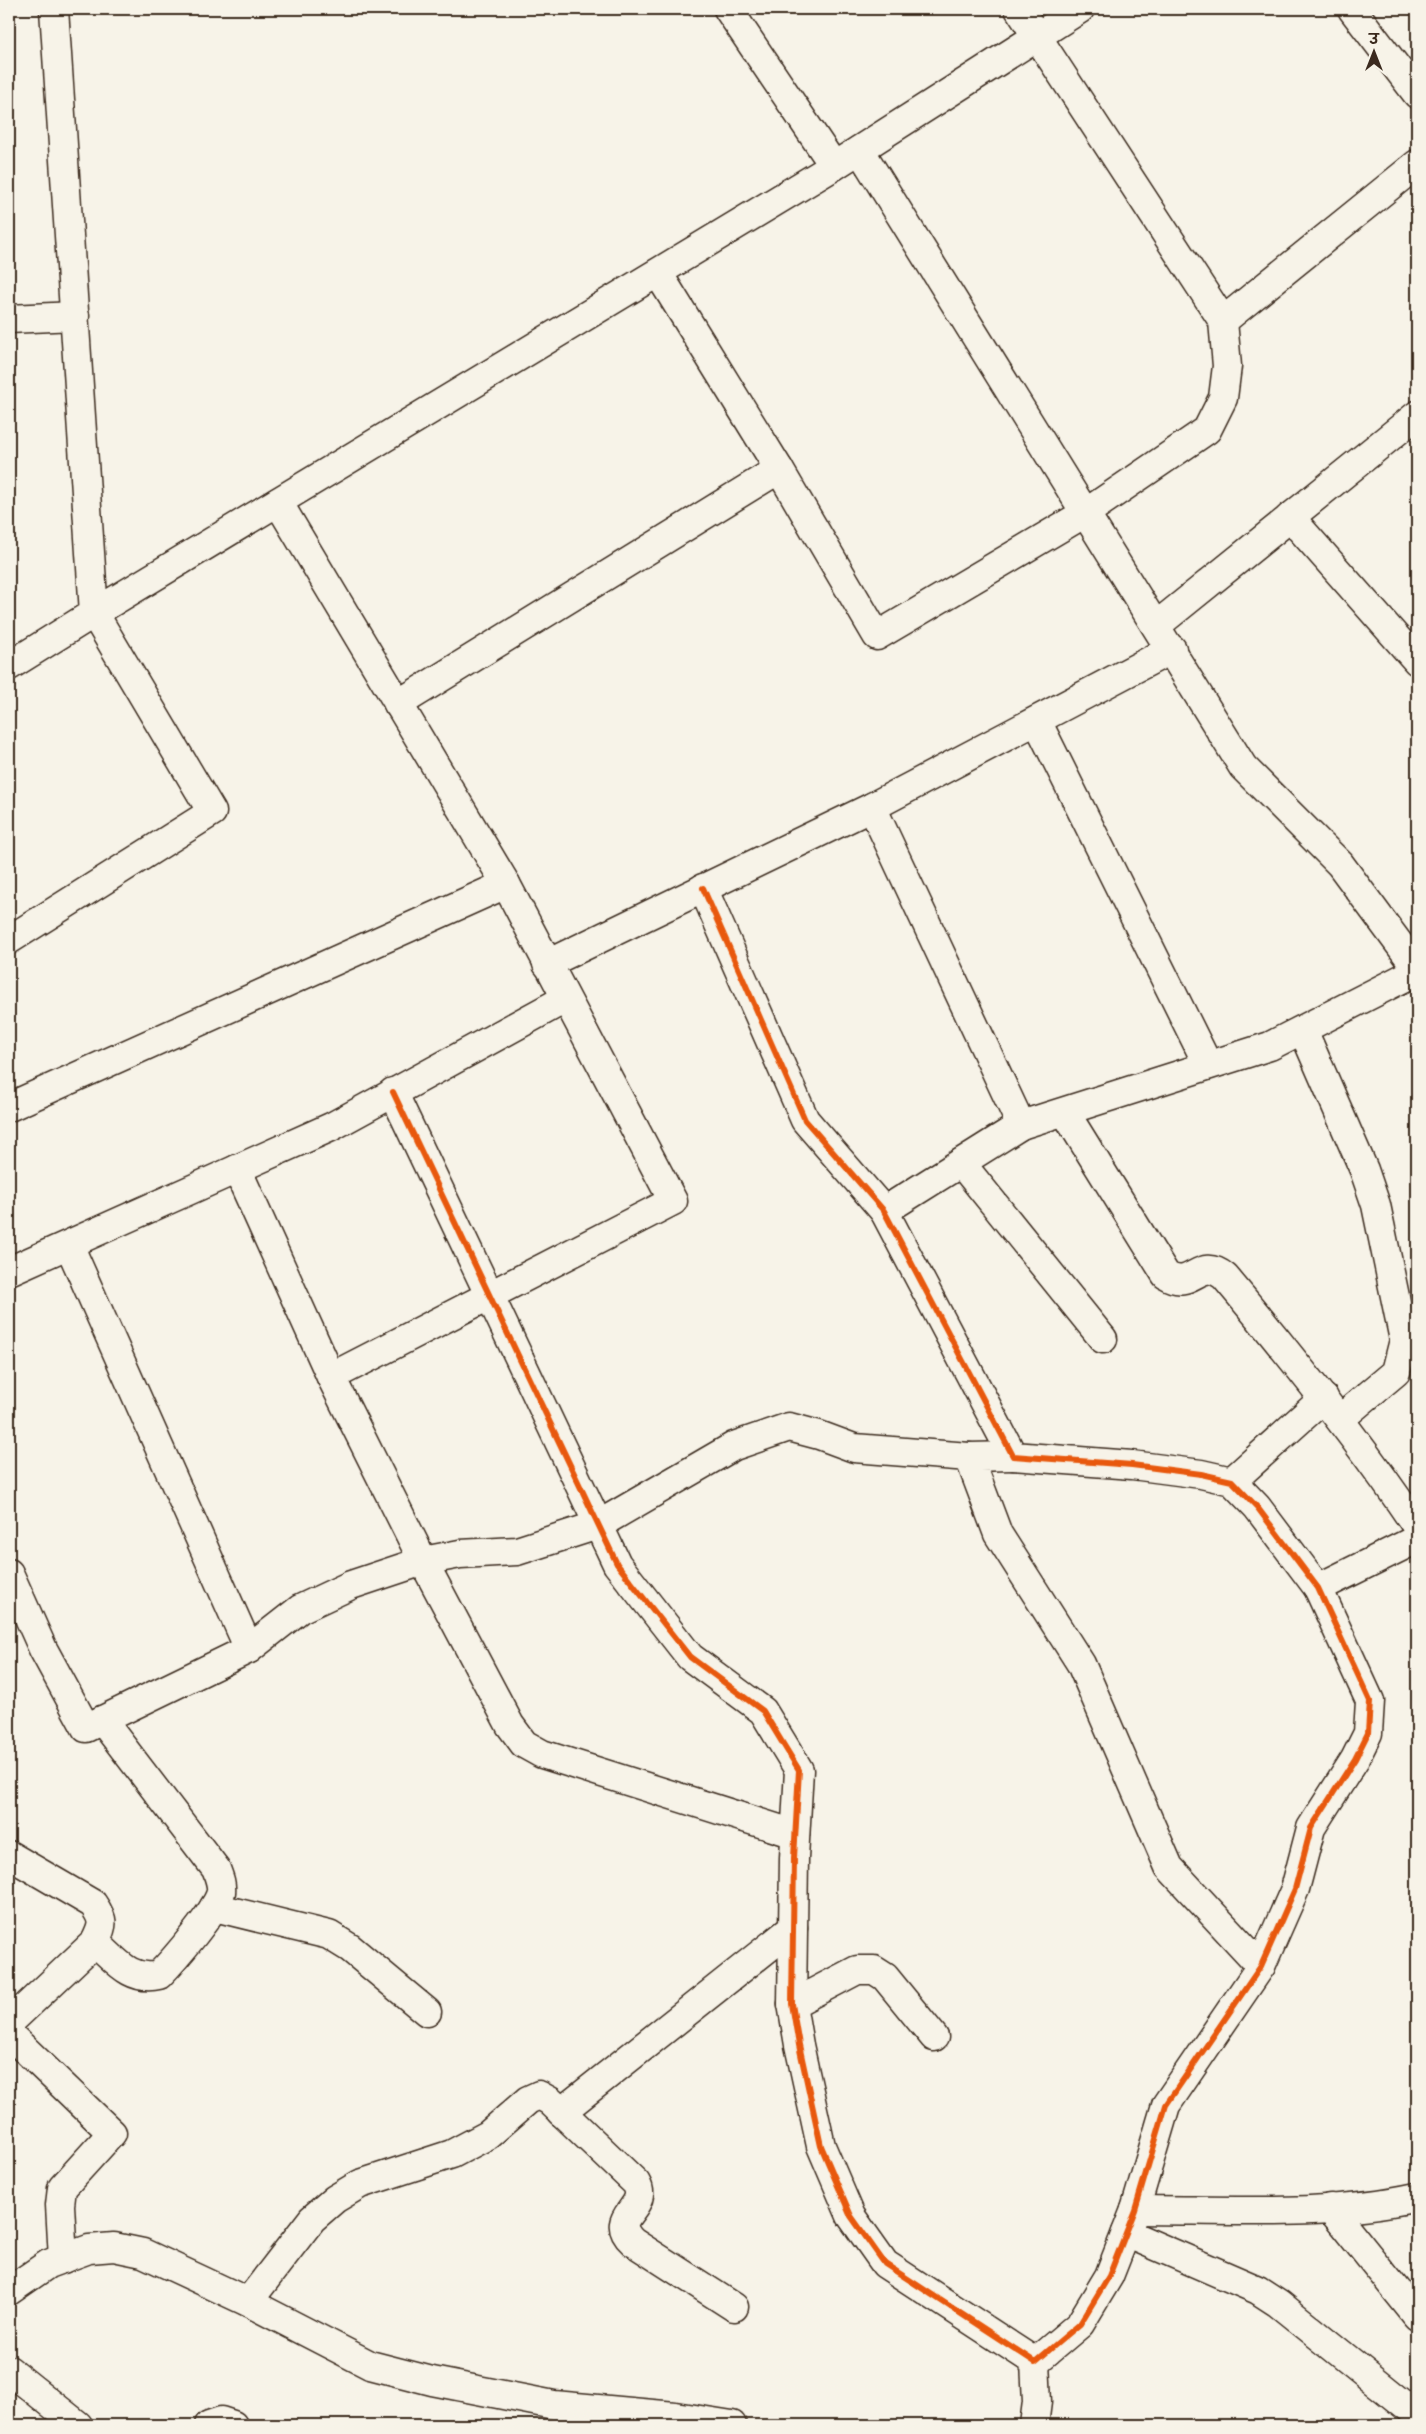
<svg xmlns="http://www.w3.org/2000/svg" width="1426" height="2434" font-family="'Patrick Hand','Playpen Sans Deva',sans-serif">
  <style>
    .lines { fill: none; stroke-linecap: round; stroke-linejoin: round }
    .street-casing { stroke: #3b2a1e; stroke-width: 31 }
    .street { stroke: #f7f3e8; stroke-width: 28 }
    .cycleway-casing { stroke: #f7f3e8; stroke-width: 9 }
    .cycleway { stroke: #e8590c; stroke-width: 6 }
  </style>
  <rect width="100%" height="100%" fill="#f7f3e8"/>
  <filter id="ink" filterUnits="userSpaceOnUse"><feTurbulence type="fractalNoise" baseFrequency=".02" numOctaves="2"/><feDisplacementMap in="SourceGraphic" scale="10" xChannelSelector="R" yChannelSelector="G"/><feConvolveMatrix kernelMatrix="1 2 1 2 8 2 1 2 1" color-interpolation-filters="sRGB"/></filter>
  <g filter="url(#ink)">
    <g class="lines">
      <defs>
        <g id="street">
          <polyline points="54,9 94,613 834,166"/>
          <polyline points="728,9 834,166 1080,9"/>
          <polyline points="1352,9 1417,94"/>
          <polyline points="860,150 1243,767 1340,864 1417,968"/>
          <polyline points="658,273 779,469 877,636 1087,512 1207,430 1223,398 1227,366 1223,321 1019,9"/>
          <polyline points="9,319 75,316"/>
          <polyline points="1223,321 1417,164"/>
          <polyline points="278,502 506,884 673,1201 331,1377"/>
          <polyline points="1290,517 1417,661"/>
          <polyline points="1157,625 1417,415"/>
          <polyline points="9,666 94,613 212,812 9,940"/>
          <polyline points="398,704 779,469"/>
          <polyline points="1037,721 1208,1065"/>
          <polyline points="872,807 1021,1125"/>
          <polyline points="703,888 805,1120 884,1211 1013,1456 1132,1465 1201,1474 1232,1481 1257,1507 1318,1588 1370,1701 1368,1733 1355,1759 1311,1828 1295,1889 1261,1966 1166,2105 1135,2210 1109,2276 1080,2324 1035,2362"/>
          <polyline points="547,964 872,807 1172,649"/>
          <polyline points="1303,1030 1364,1170 1376,1205 1404,1340 1396,1372 1340,1419"/>
          <polyline points="393,1092 617,1564 690,1657 763,1711 799,1770 794,1858 792,2004 799,2045 821,2146 851,2216 885,2264 1035,2362"/>
          <polyline points="9,1107 506,884"/>
          <path d="M1065 1112 1166 1275C1193 1292 1198 1255 1225 1277 1293 1358 1358 1439 1417 1527"/>
          <polyline points="961,1163 1103,1339"/>
          <polyline points="237,1169 331,1377 423,1561 510,1725 524,1744 542,1754 795,1834"/>
          <polyline points="884,1211 1021,1125 1270,1046 1417,971"/>
          <polyline points="69,1245 249,1649"/>
          <polyline points="9,1271 331,1127 565,999"/>
          <polyline points="1013,1456 969,1457 998,1534 1081,1664 1169,1867 1261,1966"/>
          <polyline points="1232,1481 1324,1398"/>
          <polyline points="9,1573 43,1649 86,1728 249,1649 300,1609 351,1585 423,1561 460,1554 517,1551 598,1525 734,1446 789,1427 819,1435 854,1448 969,1457"/>
          <polyline points="1318,1588 1417,1539"/>
          <path d="M9 1855 93 1904C104 1920 104 1924 95 1942L9 2023"/>
          <polyline points="214,1907 329,1935 350,1948 427,2012"/>
          <path d="M95 1942C115 1959 130 1982 159 1975 173 1961 217 1910 221 1892 222 1884 219 1877 216 1869L102 1720"/>
          <polyline points="792,2004 857,1970 874,1970 885,1977 934,2037"/>
          <polyline points="9,2034 112,2133 62,2188 60,2205 63,2259"/>
          <polyline points="561,2112 793,1928"/>
          <polyline points="1330,2208 1417,2316"/>
          <path d="M1135 2210C1229 2210 1326 2217 1417 2197"/>
          <polyline points="1126,2233 1258,2290 1278,2303 1417,2415"/>
          <polyline points="9,2291 48,2264 89,2249 114,2247 143,2253 248,2302 370,2365 432,2381 554,2405 675,2416 732,2425"/>
          <path d="M248 2302 312 2219 335 2199 360 2184 452 2154 488 2135 528 2100 539 2095 550 2101 636 2183C651 2209 605 2216 633 2242L734 2307"/>
          <polyline points="9,2370 78,2425"/>
          <polyline points="209,2425 221,2421 233,2425"/>
          <polyline points="1034,2425 1037,2402 1035,2362"/>
        </g>
      </defs>
      <use href="#street" class="street-casing"/>
      <use href="#street" class="street"/>
      <defs>
        <polyline id="cycleway" points="393,1092 617,1564 690,1657 763,1711 799,1770 794,1858 792,2004 799,2045 821,2146 851,2216 885,2264 1035,2362 1080,2324 1109,2276 1135,2210 1166,2105 1261,1966 1295,1889 1311,1828 1355,1759 1368,1733 1370,1701 1318,1588 1257,1507 1232,1481 1201,1474 1132,1465 1013,1456 884,1211 805,1120 703,888"/>
      </defs>
      <use href="#cycleway" class="cycleway-casing"/>
      <use href="#cycleway" class="cycleway"/>
    </g>
  </g>
  <rect width="1426" height="2434" fill="none" stroke="#f7f3e8" stroke-width="30"/>
  <rect x="15" y="15" width="1396" height="2404" fill="none" stroke="#3b2a1e" stroke-width="2" filter="url(#ink)"/>
  <g transform="translate(1374 52)" stroke="#f7f3e8" stroke-width="4" paint-order="stroke">
  <path d="M0-4L9 19L0 12L-9 19Z" fill="#3b2a1e"/>
  <text y="-8" font-size="14" font-weight="bold" text-anchor="middle" fill="#3b2a1e">उ</text>
  </g>
</svg>
